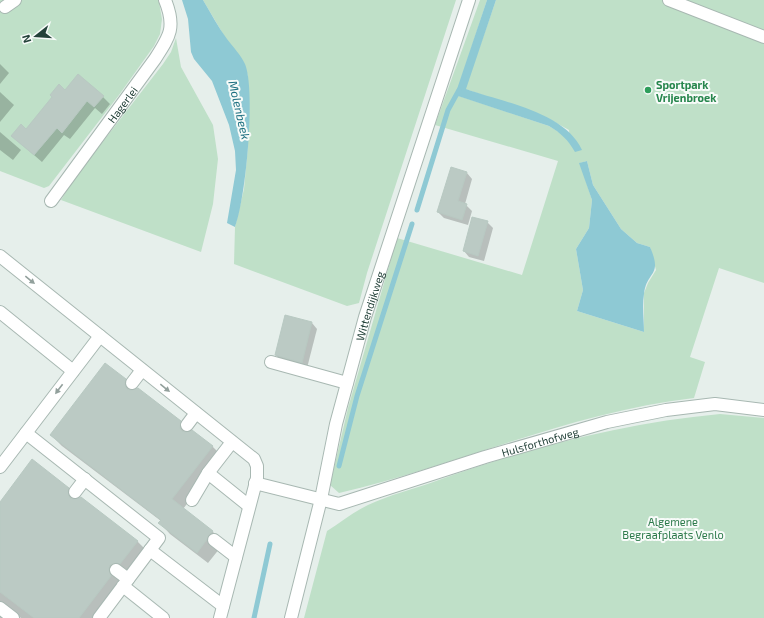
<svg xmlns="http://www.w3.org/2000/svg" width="764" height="618" font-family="'Exo 2',sans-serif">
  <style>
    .green { fill: #bfe0c8; fill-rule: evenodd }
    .water { fill: #8ec9d4 }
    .shadow { fill: #0003 }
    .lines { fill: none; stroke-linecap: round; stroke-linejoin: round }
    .stream { stroke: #8ec9d4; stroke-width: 5 }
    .building { fill: #bbcac4; stroke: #b8c9c2 }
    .minor-casing { stroke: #a8b8b2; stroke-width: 14 }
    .minor { stroke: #fff; stroke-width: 12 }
    .oneway { fill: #92a09c }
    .leisure-dot { fill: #2e9e5b; stroke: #f7fbf9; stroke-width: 1.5 }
    .labels { text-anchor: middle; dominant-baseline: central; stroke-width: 4; stroke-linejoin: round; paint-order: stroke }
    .leisure-label { font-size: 11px; font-weight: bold; fill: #27864d; stroke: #f7fbf9; text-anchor: start }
    .street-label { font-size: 11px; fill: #24423a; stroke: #f7fbf9 }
    .park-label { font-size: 11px; fill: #2d7a4b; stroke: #f7fbf9 }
    .water-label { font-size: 12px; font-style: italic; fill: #1c6f80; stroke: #f7fbf9 }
  </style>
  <rect width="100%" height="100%" fill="#e6efeb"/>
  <g class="green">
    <polygon points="0,0 158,0 159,2 162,19 160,34 154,46 119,95 49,186 44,188 0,171"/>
    <polygon points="203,0 456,0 367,273 359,303 347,306 234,264 235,227 244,189 248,146 248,76 244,63 226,39"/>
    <path d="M480 0H487L456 95 549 126 562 134 570 143 569 130 551 120 524 109 465 89 496 0H764V283L719 268 690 357 705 362 694 398C572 412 458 465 339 493L330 485 348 408 397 238 522 275 558 161 435 125ZM587 161 593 185 621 229 637 243 650 247 656 270 648 283 644 293V332L577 311 583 290 576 249 589 228 592 200 580 163Z"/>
    <polygon points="176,38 181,67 213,125 218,159 213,204 201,252 61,200 74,179 163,64 171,52"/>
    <path d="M720 414 764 418V618H304L327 531C340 523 353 512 368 505 389 495 414 489 436 481 528 448 623 423 720 414Z"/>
  </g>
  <g class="water">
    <path d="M182 0H203C211 13 218 27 227 39 233 47 241 55 245 64 256 91 246 199 235 227L227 223 236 170 235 151 229 125 212 81 194 59 191 52 188 19Z"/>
    <path d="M487 0H496L466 89C502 102 565 112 582 150L575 152C568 140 561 133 549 126L455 95Z"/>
    <path d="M587 161 593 185 621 229 637 243 650 247C663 277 647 270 644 294 642 306 644 320 644 332L577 311 583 290 576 249 589 228 592 200 579 163Z"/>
  </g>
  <g class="shadow">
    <polygon points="0,64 9,73 0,84"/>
    <polygon points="66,91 103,97 110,104 102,114 95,108 70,139 64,135 42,162 12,136 26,130"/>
    <polygon points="0,92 14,105 0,122"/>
    <polygon points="0,132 21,150 13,160 0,150"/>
    <polygon points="467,173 472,179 465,204 472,211 468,225 444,218 438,212"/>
    <polygon points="487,222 493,228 484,261 469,257 464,251"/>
    <polygon points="286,316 312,323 317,329 307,368 281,361 276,355"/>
    <polygon points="125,380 135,390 212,446 223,457 183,509 213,532 224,543 208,563 170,534 160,523 161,521 62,446 51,435"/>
    <polygon points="68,488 79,499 81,498 138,542 149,553 121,576 99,618 21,618 13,611 5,618 0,618 0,503"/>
  </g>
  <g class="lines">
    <g class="stream">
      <polyline points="417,210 448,110 459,90"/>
      <polyline points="339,466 357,396 412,224"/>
      <polyline points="254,618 270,544"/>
    </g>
  </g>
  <g class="building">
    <polygon points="78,74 104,96 94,107 87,101 62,133 57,128 34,155 11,136 21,124 26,129 52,97 50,95 59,84 65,90"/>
    <polygon points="451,167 467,172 458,201 467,204 462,220 437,212"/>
    <polygon points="472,217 488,221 478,256 463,251"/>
    <polygon points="285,315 312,322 302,363 275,355"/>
    <polygon points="105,363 126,379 125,385 127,389 131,390 138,388 181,421 180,428 182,431 186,432 192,430 213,446 172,499 213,531 197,553 158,523 161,520 50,435"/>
    <polygon points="32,459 69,488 68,491 70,498 74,499 81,497 138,541 120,564 117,563 110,565 109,569 111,576 79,618 34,618 0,592 0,502"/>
  </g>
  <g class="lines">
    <defs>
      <g id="minor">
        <polyline points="669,0 764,37"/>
        <polyline points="5,7 15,0"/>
        <path id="s1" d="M51 201 155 59C170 36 176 27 165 0"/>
        <polyline points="0,256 254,459 257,466 257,478 220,618"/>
        <polyline points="0,312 73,371"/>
        <polyline points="271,362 347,383"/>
        <polyline points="132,383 142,370"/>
        <polyline points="187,425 196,413"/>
        <polyline points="26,433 159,538 99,618"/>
        <polyline points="0,467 100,336"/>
        <polyline points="208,473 249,506"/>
        <path id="s2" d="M255 483 339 504 485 457 607 422 666 410 715 404 764 410"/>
        <polyline points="75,492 85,479"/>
        <polyline points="192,500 208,473 232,442"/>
        <polyline points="214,540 236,557"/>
        <polyline points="150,550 223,606"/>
        <polyline points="116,570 128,579"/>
        <polyline points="123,586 163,618"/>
        <polyline points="0,608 13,618"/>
        <path id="s3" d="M291 618 321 499 336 424 365 317 469 0"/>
      </g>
    </defs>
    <use href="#minor" class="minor-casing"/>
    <use href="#minor" class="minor"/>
  </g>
  <defs><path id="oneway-solid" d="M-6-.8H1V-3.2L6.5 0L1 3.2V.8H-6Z"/></defs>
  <g class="oneway">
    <use href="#oneway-solid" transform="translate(30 280) rotate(39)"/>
    <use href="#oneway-solid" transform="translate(165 388) rotate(39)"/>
    <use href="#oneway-solid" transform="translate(59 389) rotate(127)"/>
  </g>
  <circle class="leisure-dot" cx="648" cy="90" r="4"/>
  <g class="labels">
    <g class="leisure-label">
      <text x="656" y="84">Sportpark<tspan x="656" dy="13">Vrijenbroek</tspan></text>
    </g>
    <g class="street-label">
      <text stroke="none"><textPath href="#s1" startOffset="120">Hagerlei</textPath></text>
      <text stroke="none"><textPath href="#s3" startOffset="322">Wittendijkweg</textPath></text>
      <text stroke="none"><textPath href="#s2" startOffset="297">Hulsforthofweg</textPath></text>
    </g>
    <g class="park-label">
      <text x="673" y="521">Algemene<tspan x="673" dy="13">Begraafplaats Venlo</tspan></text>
    </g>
    <g class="water-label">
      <text transform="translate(240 110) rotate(77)">Molenbeek</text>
    </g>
  </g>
  <g transform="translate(36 36) rotate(253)" stroke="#f7fbf9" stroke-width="3" paint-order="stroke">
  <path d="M0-3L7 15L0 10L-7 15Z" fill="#24423a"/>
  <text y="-6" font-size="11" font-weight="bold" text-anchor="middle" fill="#24423a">N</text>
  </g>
</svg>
